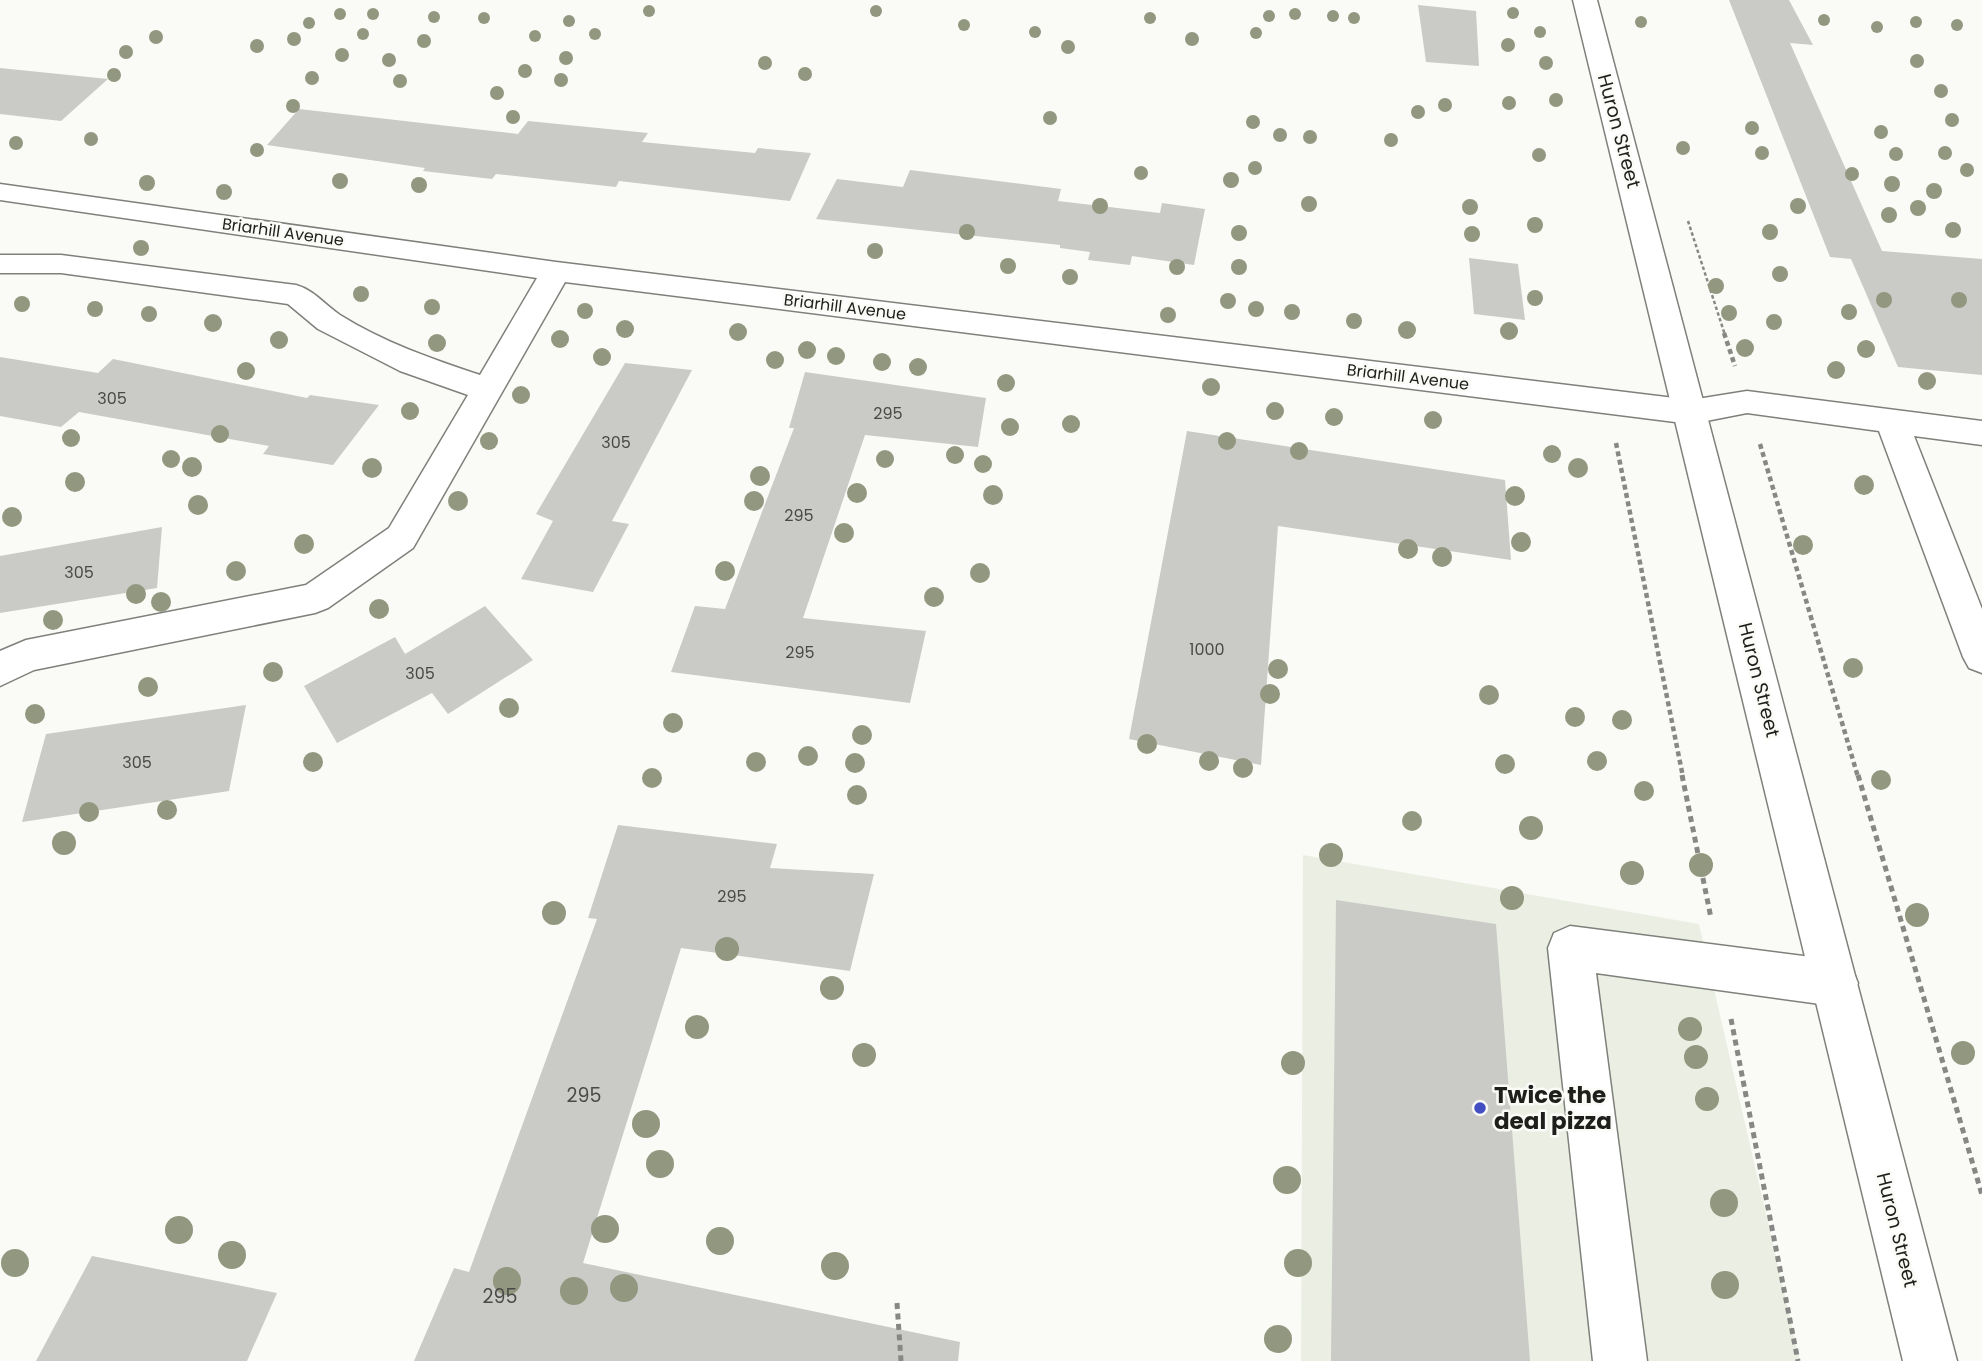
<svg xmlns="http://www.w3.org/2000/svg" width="1982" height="1361" font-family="Poppins,sans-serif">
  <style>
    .built { fill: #ebefe3 }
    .building { fill: #cacbc6 }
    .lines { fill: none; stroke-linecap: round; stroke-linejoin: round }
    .minor-casing { stroke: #7e807b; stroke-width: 3 }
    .major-casing { stroke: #7e807b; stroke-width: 3 }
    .path-far2 { stroke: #878885; stroke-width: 2.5; stroke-dasharray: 3.5 2.5; stroke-linecap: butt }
    .path-far1 { stroke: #878885; stroke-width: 4.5; stroke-dasharray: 5 3.5; stroke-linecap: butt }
    .path { stroke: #878885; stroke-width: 5; stroke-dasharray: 6 4.5; stroke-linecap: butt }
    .minor { fill: #fff; fill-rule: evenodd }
    .major { fill: #fff; fill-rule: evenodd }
    .tree { fill: #92977f }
    .poi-dot { fill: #424ec2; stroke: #fafbf6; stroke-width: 2.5 }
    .labels { text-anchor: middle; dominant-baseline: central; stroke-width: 5; stroke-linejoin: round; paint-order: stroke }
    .far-street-label { font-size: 16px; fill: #1e1f1d; stroke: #fafbf6 }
    .number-label { font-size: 16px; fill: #494a47 }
    .street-label { font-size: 19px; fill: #1e1f1d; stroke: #fafbf6 }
    .near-number-label { font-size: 19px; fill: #494a47 }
    .near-poi-label { font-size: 23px; font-weight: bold; fill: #1e1f1d; stroke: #fafbf6; text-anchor: start }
  </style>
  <rect width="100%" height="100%" fill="#fafbf6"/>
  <polygon class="built" points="1303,855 1699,924 1800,1361 1301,1361"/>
  <g class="building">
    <polygon points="1729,0 1789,0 1813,45 1790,43 1882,251 1982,259 1982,375 1898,367 1851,259 1830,257"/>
    <polygon points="1418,5 1476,11 1479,66 1426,62"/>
    <polygon points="0,68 108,79 61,121 0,114"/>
    <polygon points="299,109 518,134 528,121 648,133 642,142 755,153 758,148 811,153 790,201 619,181 616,187 496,174 492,179 423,171 425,168 267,145"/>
    <polygon points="910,170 1061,189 1058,201 1160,213 1162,203 1205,209 1194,265 1132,256 1130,265 1088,260 1090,252 1060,248 1060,245 816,219 837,179 903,187"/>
    <polygon points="1469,258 1518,264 1525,320 1474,314"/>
    <polygon points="0,357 98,373 113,359 307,398 310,395 379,405 333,465 263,454 269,446 79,412 61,427 0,416"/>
    <polygon points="625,363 692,370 612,521 629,524 593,592 521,579 553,521 536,514"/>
    <polygon points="805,372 986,398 978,447 865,435 803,618 926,631 910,703 671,672 695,606 725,609 794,428 789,428"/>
    <polygon points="1187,431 1505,480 1511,560 1278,526 1261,765 1129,739"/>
    <polygon points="162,527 157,588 0,613 0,556"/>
    <polygon points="485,606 533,660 448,714 432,693 337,743 304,686 395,637 405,654"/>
    <polygon points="246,705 229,791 22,822 46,734"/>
    <polygon points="618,825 777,844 770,868 874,874 850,971 681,948 583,1263 960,1342 958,1361 414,1361 454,1268 469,1272 597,919 588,918"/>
    <polygon points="1336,900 1496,924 1530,1361 1331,1361"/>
    <polygon points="92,1256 277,1293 247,1361 36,1361"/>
  </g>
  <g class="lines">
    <defs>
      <g id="minor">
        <path d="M0 184 556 262 1691 400 1747 391 1982 421V445L1914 436 1982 609V673L1969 668 1963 657 1879 431 1747 413 1691 424 565 282 413 548 328 608 315 613 34 670 0 686V651L26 640 306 585 389 528 468 395 400 371 318 329 288 304 61 273H0V255H61L296 285C314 290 325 305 340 315 383 342 432 359 480 375L537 278 0 200Z"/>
        <polygon points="1570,926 1835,960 1851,967 1858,983 1851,999 1835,1006 1596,973 1647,1361 1593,1361 1548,948 1554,933"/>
      </g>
      <polygon id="major" points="1573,0 1597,0 1957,1361 1903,1361"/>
    </defs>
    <use href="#minor" class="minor-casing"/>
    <use href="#major" class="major-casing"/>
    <polyline class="path-far2" points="1688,221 1725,335"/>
    <g class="path-far1">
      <polyline points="1724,333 1735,366"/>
      <polyline points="1616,443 1683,777"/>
      <polyline points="1760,444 1858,777"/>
    </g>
    <g class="path">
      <polyline points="1682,775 1711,918"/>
      <polyline points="1858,775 1982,1195"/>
      <polyline points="1731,1019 1798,1361"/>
      <polyline points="897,1303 901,1361"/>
    </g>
    <use href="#minor" class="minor"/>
    <use href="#major" class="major"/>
  </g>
  <g class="tree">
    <circle cx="649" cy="11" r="6"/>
    <circle cx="876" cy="11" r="6"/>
    <circle cx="1513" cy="13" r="6"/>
    <circle cx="340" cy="14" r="6"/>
    <circle cx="373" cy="14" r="6"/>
    <circle cx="1295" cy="14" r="6"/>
    <circle cx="1269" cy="16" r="6"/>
    <circle cx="1333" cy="16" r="6"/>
    <circle cx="434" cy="17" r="6"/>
    <circle cx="484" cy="18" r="6"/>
    <circle cx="1150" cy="18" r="6"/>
    <circle cx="1354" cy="18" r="6"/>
    <circle cx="1824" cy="20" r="6"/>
    <circle cx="569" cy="21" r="6"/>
    <circle cx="1641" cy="22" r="6"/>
    <circle cx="1916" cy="22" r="6"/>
    <circle cx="309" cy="23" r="6"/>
    <circle cx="964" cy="25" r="6"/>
    <circle cx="1957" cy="25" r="6"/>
    <circle cx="1877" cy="27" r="6"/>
    <circle cx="1035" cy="32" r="6"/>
    <circle cx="1540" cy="32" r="6"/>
    <circle cx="1256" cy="33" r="6"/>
    <circle cx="363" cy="34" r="6"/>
    <circle cx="595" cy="34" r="6"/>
    <circle cx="535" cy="36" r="6"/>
    <circle cx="156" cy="37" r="7"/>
    <circle cx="294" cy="39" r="7"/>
    <circle cx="1192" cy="39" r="7"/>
    <circle cx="424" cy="41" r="7"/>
    <circle cx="1508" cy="45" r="7"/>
    <circle cx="257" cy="46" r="7"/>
    <circle cx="1068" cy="47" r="7"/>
    <circle cx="126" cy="52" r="7"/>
    <circle cx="342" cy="55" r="7"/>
    <circle cx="566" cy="58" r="7"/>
    <circle cx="389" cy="60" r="7"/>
    <circle cx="1917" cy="61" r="7"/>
    <circle cx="765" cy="63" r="7"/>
    <circle cx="1546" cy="63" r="7"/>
    <circle cx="525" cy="71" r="7"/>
    <circle cx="805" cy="74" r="7"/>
    <circle cx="114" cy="75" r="7"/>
    <circle cx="312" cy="78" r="7"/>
    <circle cx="561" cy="80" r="7"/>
    <circle cx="400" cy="81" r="7"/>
    <circle cx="1941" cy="91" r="7"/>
    <circle cx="497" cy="93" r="7"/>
    <circle cx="1556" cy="100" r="7"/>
    <circle cx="1509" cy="103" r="7"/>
    <circle cx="1445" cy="105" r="7"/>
    <circle cx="293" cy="106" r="7"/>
    <circle cx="1418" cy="112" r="7"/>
    <circle cx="513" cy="117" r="7"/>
    <circle cx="1050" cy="118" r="7"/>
    <circle cx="1952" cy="120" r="7"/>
    <circle cx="1253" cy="122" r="7"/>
    <circle cx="1752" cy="128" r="7"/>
    <circle cx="1881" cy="132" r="7"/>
    <circle cx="1280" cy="135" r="7"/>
    <circle cx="1310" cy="137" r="7"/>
    <circle cx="91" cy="139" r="7"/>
    <circle cx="1391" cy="140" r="7"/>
    <circle cx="16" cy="143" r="7"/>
    <circle cx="1683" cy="148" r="7"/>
    <circle cx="257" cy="150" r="7"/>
    <circle cx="1762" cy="153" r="7"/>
    <circle cx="1945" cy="153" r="7"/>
    <circle cx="1896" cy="154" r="7"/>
    <circle cx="1539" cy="155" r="7"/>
    <circle cx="1255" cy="168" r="7"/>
    <circle cx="1967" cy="170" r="7"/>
    <circle cx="1141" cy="173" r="7"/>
    <circle cx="1852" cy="174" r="7"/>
    <circle cx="1231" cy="180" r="8"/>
    <circle cx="340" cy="181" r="8"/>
    <circle cx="147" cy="183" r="8"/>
    <circle cx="1892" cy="184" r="8"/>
    <circle cx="419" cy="185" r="8"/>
    <circle cx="1934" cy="191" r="8"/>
    <circle cx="224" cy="192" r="8"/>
    <circle cx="1309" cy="204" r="8"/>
    <circle cx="1100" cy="206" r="8"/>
    <circle cx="1798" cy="206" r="8"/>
    <circle cx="1470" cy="207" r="8"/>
    <circle cx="1918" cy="208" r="8"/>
    <circle cx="1889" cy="215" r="8"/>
    <circle cx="1535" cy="225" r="8"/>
    <circle cx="1953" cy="230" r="8"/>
    <circle cx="967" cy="232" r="8"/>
    <circle cx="1770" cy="232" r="8"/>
    <circle cx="1239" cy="233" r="8"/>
    <circle cx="1472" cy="234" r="8"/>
    <circle cx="141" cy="248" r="8"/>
    <circle cx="875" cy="251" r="8"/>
    <circle cx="1008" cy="266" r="8"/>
    <circle cx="1177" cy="267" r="8"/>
    <circle cx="1239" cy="267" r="8"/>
    <circle cx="1780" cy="274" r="8"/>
    <circle cx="1070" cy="277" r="8"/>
    <circle cx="1716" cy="286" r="8"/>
    <circle cx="361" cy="294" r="8"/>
    <circle cx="1535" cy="298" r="8"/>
    <circle cx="1884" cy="300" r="8"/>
    <circle cx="1959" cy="300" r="8"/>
    <circle cx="1228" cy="301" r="8"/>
    <circle cx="22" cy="304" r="8"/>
    <circle cx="432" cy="307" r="8"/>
    <circle cx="95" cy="309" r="8"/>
    <circle cx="1256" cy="309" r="8"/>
    <circle cx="585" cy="311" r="8"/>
    <circle cx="1292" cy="312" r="8"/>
    <circle cx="1849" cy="312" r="8"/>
    <circle cx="1729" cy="313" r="8"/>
    <circle cx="149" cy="314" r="8"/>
    <circle cx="1168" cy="315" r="8"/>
    <circle cx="1354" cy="321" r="8"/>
    <circle cx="1774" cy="322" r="8"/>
    <circle cx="213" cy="323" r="9"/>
    <circle cx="625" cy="329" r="9"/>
    <circle cx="1407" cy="330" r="9"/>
    <circle cx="1509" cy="331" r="9"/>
    <circle cx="738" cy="332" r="9"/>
    <circle cx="560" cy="339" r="9"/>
    <circle cx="279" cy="340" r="9"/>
    <circle cx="437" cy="343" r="9"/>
    <circle cx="1745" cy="348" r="9"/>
    <circle cx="1866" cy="349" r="9"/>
    <circle cx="807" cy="350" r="9"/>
    <circle cx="836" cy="356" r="9"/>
    <circle cx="602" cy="357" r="9"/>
    <circle cx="775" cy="360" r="9"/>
    <circle cx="882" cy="362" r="9"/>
    <circle cx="918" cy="367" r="9"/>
    <circle cx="1836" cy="370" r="9"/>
    <circle cx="246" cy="371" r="9"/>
    <circle cx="1927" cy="381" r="9"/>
    <circle cx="1006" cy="383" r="9"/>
    <circle cx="1211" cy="387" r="9"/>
    <circle cx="521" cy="395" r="9"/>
    <circle cx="410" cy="411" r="9"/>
    <circle cx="1275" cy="411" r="9"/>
    <circle cx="1334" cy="417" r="9"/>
    <circle cx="1433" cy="420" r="9"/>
    <circle cx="1071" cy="424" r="9"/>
    <circle cx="1010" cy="427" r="9"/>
    <circle cx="220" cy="434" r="9"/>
    <circle cx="71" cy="438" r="9"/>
    <circle cx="489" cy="441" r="9"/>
    <circle cx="1227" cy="441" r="9"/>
    <circle cx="1299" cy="451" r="9"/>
    <circle cx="1552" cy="454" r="9"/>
    <circle cx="955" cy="455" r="9"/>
    <circle cx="171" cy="459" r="9"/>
    <circle cx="885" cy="459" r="9"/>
    <circle cx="983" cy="464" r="9"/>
    <circle cx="192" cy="467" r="10"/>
    <circle cx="372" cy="468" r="10"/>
    <circle cx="1578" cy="468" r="10"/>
    <circle cx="760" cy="476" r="10"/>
    <circle cx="75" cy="482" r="10"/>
    <circle cx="1864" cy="485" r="10"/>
    <circle cx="857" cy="493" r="10"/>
    <circle cx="993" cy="495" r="10"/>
    <circle cx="1515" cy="496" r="10"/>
    <circle cx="458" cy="501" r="10"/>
    <circle cx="754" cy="501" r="10"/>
    <circle cx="198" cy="505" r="10"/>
    <circle cx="12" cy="517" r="10"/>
    <circle cx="844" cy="533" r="10"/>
    <circle cx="1521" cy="542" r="10"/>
    <circle cx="304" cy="544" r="10"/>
    <circle cx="1803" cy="545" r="10"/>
    <circle cx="1408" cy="549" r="10"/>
    <circle cx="1442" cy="557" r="10"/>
    <circle cx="236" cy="571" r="10"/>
    <circle cx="725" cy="571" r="10"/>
    <circle cx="980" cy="573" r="10"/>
    <circle cx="136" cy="594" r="10"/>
    <circle cx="934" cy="597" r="10"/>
    <circle cx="161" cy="602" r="10"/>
    <circle cx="379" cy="609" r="10"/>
    <circle cx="53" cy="620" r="10"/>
    <circle cx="1853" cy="668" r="10"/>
    <circle cx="1278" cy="669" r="10"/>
    <circle cx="273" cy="672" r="10"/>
    <circle cx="148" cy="687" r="10"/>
    <circle cx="1270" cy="694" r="10"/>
    <circle cx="1489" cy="695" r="10"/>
    <circle cx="509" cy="708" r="10"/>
    <circle cx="35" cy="714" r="10"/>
    <circle cx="1575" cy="717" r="10"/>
    <circle cx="1622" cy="720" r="10"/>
    <circle cx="673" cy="723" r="10"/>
    <circle cx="862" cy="735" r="10"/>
    <circle cx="1147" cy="744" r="10"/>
    <circle cx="808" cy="756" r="10"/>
    <circle cx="1209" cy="761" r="10"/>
    <circle cx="1597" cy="761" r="10"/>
    <circle cx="313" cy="762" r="10"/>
    <circle cx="756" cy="762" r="10"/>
    <circle cx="855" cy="763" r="10"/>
    <circle cx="1505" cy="764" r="10"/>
    <circle cx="1243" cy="768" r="10"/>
    <circle cx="652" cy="778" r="10"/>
    <circle cx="1881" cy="780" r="10"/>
    <circle cx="1644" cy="791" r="10"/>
    <circle cx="857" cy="795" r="10"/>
    <circle cx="167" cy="810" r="10"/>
    <circle cx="89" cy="812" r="10"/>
    <circle cx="1412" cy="821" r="10"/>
    <circle cx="1531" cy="828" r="12"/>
    <circle cx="64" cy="843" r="12"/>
    <circle cx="1331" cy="855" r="12"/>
    <circle cx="1701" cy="865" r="12"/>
    <circle cx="1632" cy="873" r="12"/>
    <circle cx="1512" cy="898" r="12"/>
    <circle cx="554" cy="913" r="12"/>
    <circle cx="1917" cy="915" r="12"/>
    <circle cx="727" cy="949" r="12"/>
    <circle cx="832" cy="988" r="12"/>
    <circle cx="697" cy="1027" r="12"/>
    <circle cx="1690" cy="1029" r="12"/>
    <circle cx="1963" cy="1053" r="12"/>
    <circle cx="864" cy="1055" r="12"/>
    <circle cx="1696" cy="1057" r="12"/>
    <circle cx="1293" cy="1063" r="12"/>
    <circle cx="1707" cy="1099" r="12"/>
    <circle cx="646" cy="1124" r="14"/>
    <circle cx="660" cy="1164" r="14"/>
    <circle cx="1287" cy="1180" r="14"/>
    <circle cx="1724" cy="1203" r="14"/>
    <circle cx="605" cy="1229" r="14"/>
    <circle cx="179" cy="1230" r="14"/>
    <circle cx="720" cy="1241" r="14"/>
    <circle cx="232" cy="1255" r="14"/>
    <circle cx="15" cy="1263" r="14"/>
    <circle cx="1298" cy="1263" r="14"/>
    <circle cx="835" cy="1266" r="14"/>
    <circle cx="507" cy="1281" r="14"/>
    <circle cx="1725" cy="1285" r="14"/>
    <circle cx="624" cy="1288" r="14"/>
    <circle cx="574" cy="1291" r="14"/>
    <circle cx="1278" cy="1339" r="14"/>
  </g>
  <circle class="poi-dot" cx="1480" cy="1108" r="7"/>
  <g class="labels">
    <g class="far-street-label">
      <text transform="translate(283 232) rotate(8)">Briarhill Avenue</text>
      <text transform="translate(845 307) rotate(7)">Briarhill Avenue</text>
      <text transform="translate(1408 377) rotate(7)">Briarhill Avenue</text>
    </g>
    <g class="number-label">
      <text x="112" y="398">305</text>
      <text x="888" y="413">295</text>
      <text x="616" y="442">305</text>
      <text x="799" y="515">295</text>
      <text x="79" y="572">305</text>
      <text x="1207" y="649">1000</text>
      <text x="800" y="652">295</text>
      <text x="420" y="673">305</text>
      <text x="137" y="762">305</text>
      <text x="732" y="896">295</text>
    </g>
    <g class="street-label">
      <text transform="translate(1619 131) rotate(75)">Huron Street</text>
      <text transform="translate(1759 680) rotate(76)">Huron Street</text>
      <text transform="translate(1897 1230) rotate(76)">Huron Street</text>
    </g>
    <g class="near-number-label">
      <text x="584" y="1095">295</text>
      <text x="500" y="1296">295</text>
    </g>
    <g class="near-poi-label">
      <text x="1494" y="1095">Twice the<tspan x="1494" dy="26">deal pizza</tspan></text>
    </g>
  </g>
</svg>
